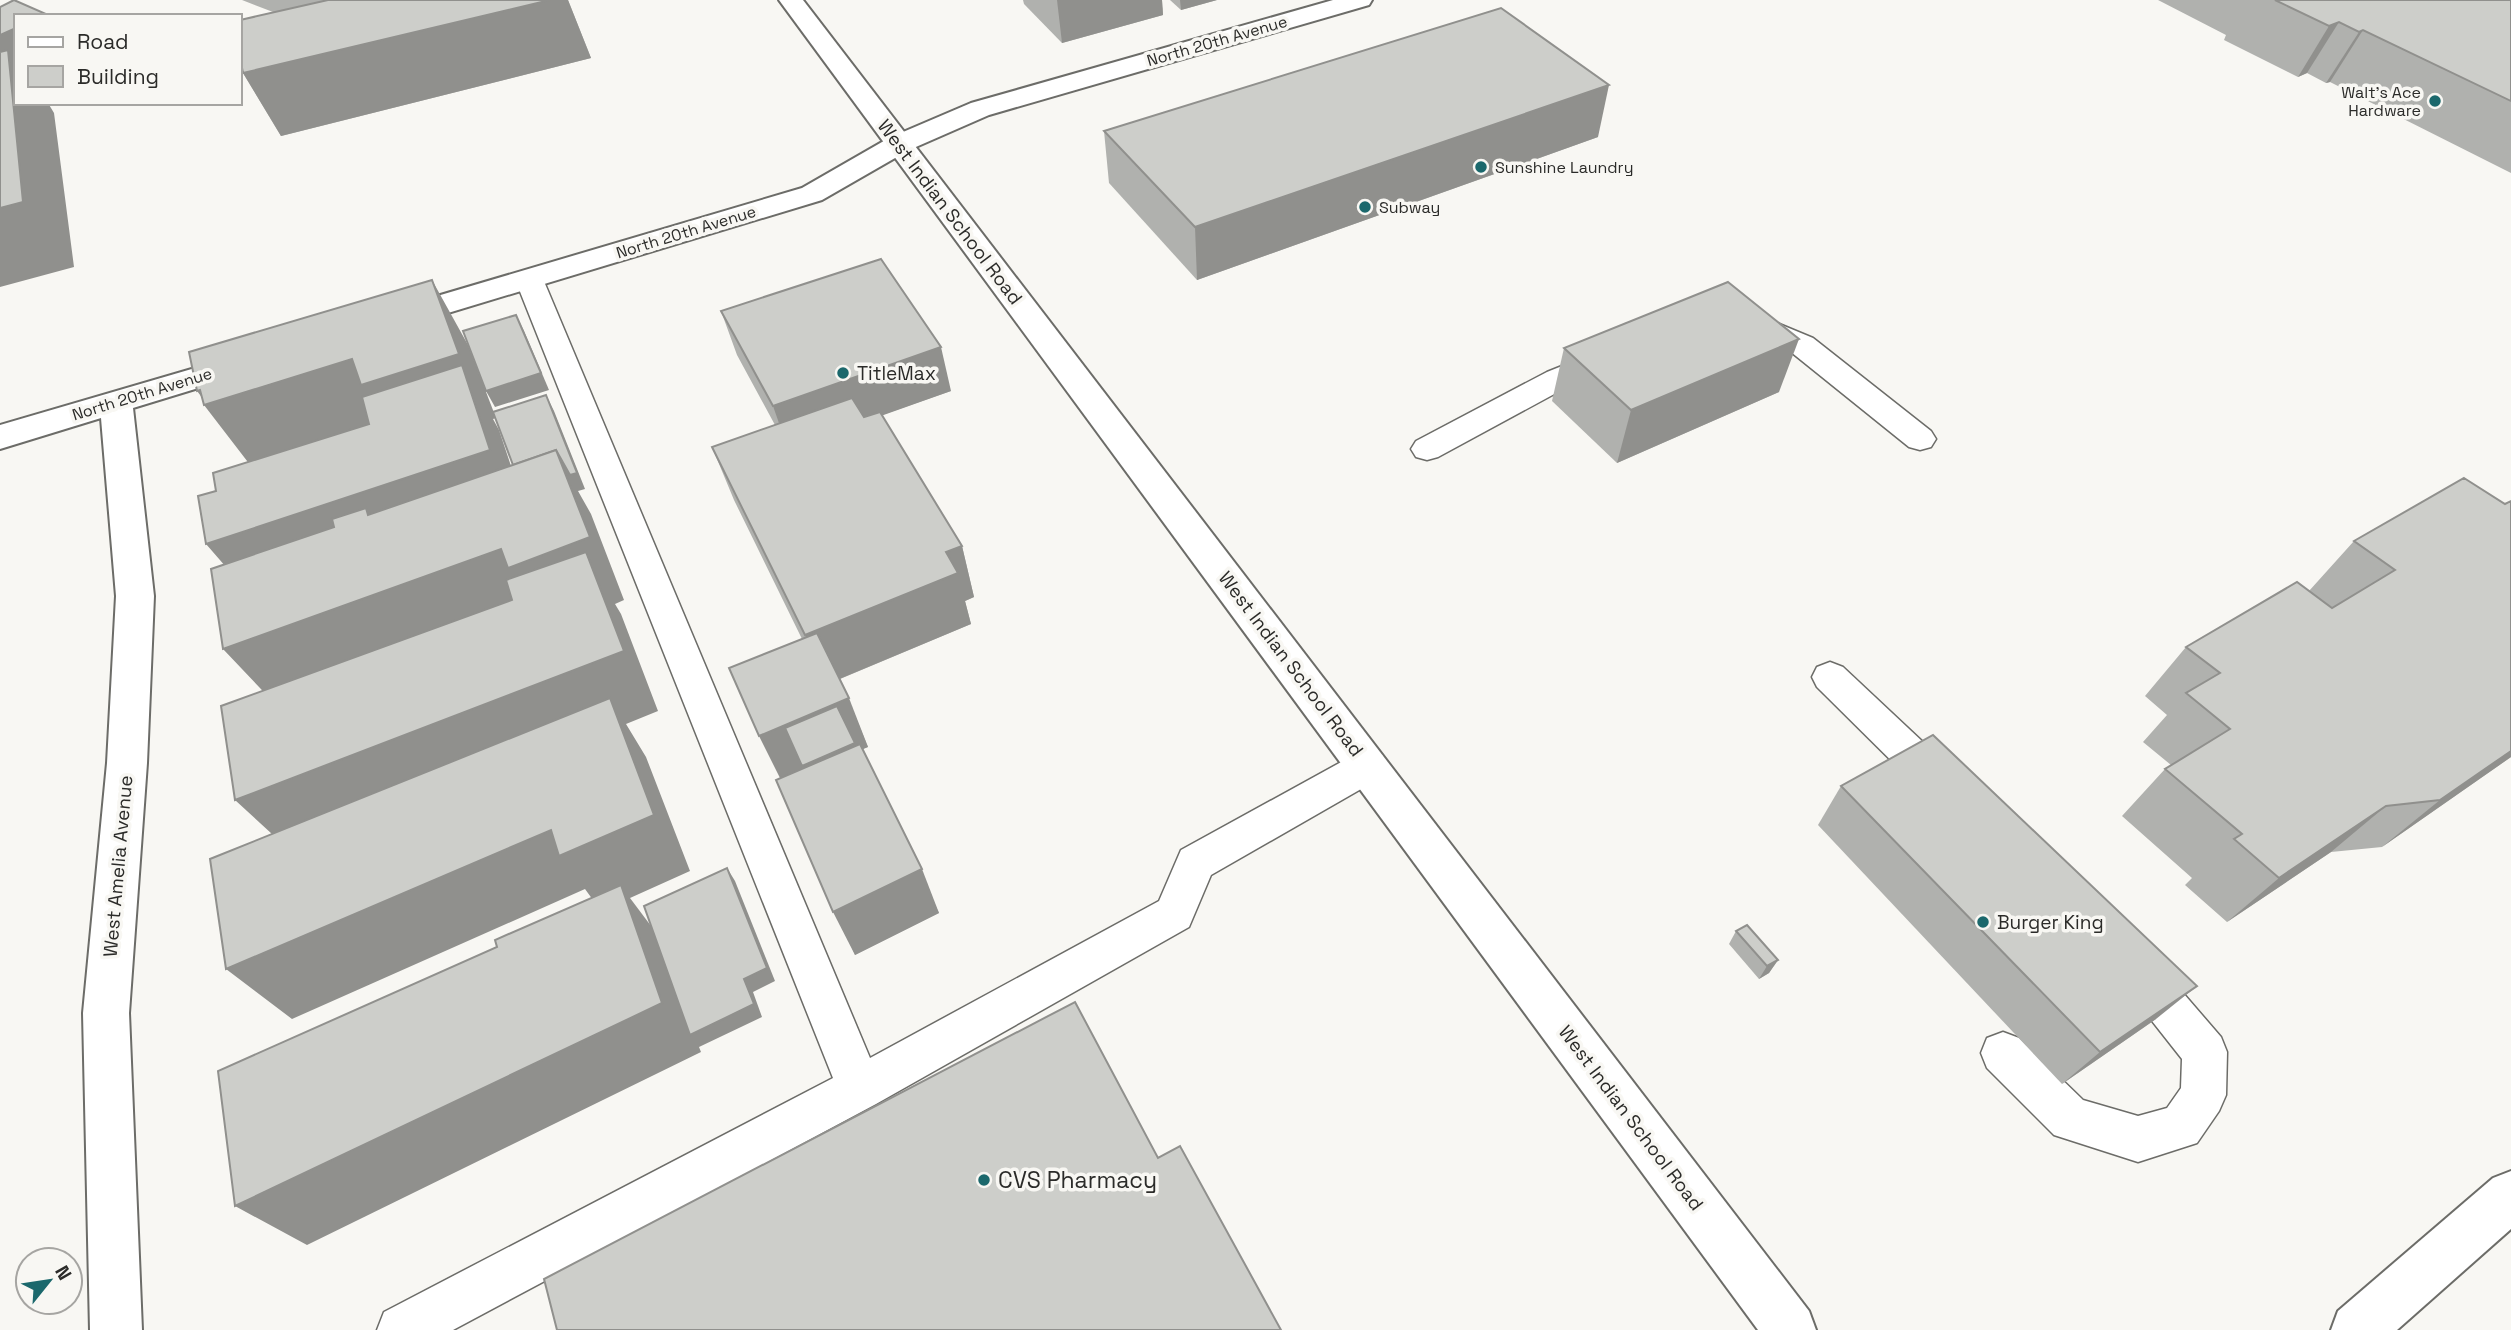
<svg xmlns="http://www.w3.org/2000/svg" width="2511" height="1330" font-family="'Space Grotesk',sans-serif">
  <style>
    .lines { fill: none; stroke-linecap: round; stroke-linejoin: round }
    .service-casing { stroke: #6c6c68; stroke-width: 3 }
    .minor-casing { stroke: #6c6c68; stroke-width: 4 }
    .secondary-casing { stroke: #6c6c68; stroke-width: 4 }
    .primary-casing { stroke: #6c6c68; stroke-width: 4 }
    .service { fill: #fff; fill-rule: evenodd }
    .minor { fill: #fff; fill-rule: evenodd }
    .secondary { fill: #fff; fill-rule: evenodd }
    .primary { fill: #fff; fill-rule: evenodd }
    .wall { fill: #b0b1ae }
    .shaded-wall { fill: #90908d }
    .building { fill: #cdceca; stroke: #90908d; stroke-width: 2 }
    .poi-dot { fill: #1b686c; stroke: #f8f7f3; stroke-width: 2.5 }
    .labels { text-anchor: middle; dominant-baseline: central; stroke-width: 7; stroke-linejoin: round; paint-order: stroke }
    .far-street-label { font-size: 16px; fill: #2b2b29; stroke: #f8f7f3 }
    .far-poi-label { font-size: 16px; fill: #2b2b29; stroke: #f8f7f3; text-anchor: start }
    .street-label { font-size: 19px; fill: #2b2b29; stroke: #f8f7f3 }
    .poi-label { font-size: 19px; fill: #2b2b29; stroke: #f8f7f3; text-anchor: start }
    .near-poi-label { font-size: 23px; fill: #2b2b29; stroke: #f8f7f3; text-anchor: start }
  </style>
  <rect width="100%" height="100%" fill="#f8f7f3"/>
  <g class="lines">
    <defs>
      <g id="service">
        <polygon points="529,270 539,273 543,279 870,1058 1159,901 1181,850 1354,755 1368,750 1382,755 1387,766 1382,777 1211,875 1189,927 876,1104 453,1330 377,1330 384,1312 833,1078 515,279 519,273"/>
        <polygon points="1753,313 1813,338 1931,431 1936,439 1931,447 1920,450 1909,447 1791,352 1743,329 1738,322 1743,315"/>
        <polygon points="1602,350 1613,353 1617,360 1613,367 1569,386 1438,457 1427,460 1416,457 1411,449 1416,441 1547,372"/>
        <polygon points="1830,662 1843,667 1956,773 1962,785 1956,797 1942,801 1928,797 1817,687 1812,677 1817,667"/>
        <polygon points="2134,952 2149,958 2171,979 2221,1037 2227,1052 2226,1095 2219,1111 2197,1143 2138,1162 2054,1135 1987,1068 1981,1053 1987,1038 2003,1032 2019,1038 2083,1100 2138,1116 2167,1108 2181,1088 2182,1059 2141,1007 2119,986 2112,972 2119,958"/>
      </g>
      <g id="minor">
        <polygon points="1333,0 1372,0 1369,5 989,115 909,150 822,200 405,326 394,329 383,326 378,319 383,312 802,188 889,138 971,103"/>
        <polygon points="243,354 254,357 259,364 254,371 133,408 154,596 147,763 129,1013 142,1330 90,1330 83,1013 107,763 116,596 101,418 0,449 0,425"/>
      </g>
      <polygon id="secondary" points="779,0 803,0 1809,1311 1816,1330 1758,1330"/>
      <polygon id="primary" points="2511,1171 2511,1229 2397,1330 2331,1330 2338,1311 2493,1178"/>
    </defs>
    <use href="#service" class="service-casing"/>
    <use href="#minor" class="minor-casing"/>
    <use href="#secondary" class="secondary-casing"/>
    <use href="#primary" class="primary-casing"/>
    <use href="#service" class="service"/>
    <use href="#minor" class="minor"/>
    <use href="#secondary" class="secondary"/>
    <use href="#primary" class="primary"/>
  </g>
  <g class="wall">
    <polygon points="242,0 568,0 591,58 281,136 243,73 273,12"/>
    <polygon points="1023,0 1162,0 1163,15 1062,43 1024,4"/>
    <polygon points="1170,0 1217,0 1181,10"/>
    <polygon points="2158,0 2511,0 2511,173 2330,82 2326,83 2307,73 2298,77 2224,40 2226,35"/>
    <polygon points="1104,131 1598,137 1197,280 1109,183"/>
    <polygon points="721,311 951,391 882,415 962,546 974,597 965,601 971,624 840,679 868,747 862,749 939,913 855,955 780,779 802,639 734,500 712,447 775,425 737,355"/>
    <polygon points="1564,348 1779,392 1617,463 1552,401"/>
    <polygon points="2511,501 2511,757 2382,847 2331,852 2227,922 2185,885 2192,878 2122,816 2165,769 2171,765 2143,742 2167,715 2145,696 2186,647 2309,591 2354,541 2505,504"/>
    <polygon points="1841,786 2156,1019 2062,1084 1818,825"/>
    <polygon points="1736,931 1778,960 1769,973 1759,979 1729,944"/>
  </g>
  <g class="shaded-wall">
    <polygon points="550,0 568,0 591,58 281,136 243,73"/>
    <polygon points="1057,0 1162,0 1163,15 1062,43"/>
    <polygon points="1180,0 1217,0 1181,10"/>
    <polygon points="2339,22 2307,73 2298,77 2329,26"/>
    <polygon points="16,28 16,103 48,103 54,113 74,267 0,287 0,35"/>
    <polygon points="2363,30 2330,82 2326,83 2359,32"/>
    <polygon points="1609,85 1598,137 1197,280 1195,227"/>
    <polygon points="432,280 468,345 496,418 493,419 499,430 527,514 260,606 206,544 254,470 204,405 207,404 197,391"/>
    <polygon points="516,315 524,331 549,390 495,407 486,391"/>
    <polygon points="1799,339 1779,392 1617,463 1631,410"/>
    <polygon points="941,347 951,391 788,449 773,406"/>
    <polygon points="546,395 554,411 585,489 578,491 591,514 624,600 615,604 621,614 658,711 626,724 646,757 690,871 630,898 660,938 744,979 727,868 735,881 775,981 753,992 762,1017 699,1047 701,1052 307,1245 235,1206 601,911 585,889 292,1019 226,969 551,830 654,815 296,856 235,800 280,709 223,649 556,450"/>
    <polygon points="962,546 974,597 965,601 971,624 825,685 805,635 946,552"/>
    <polygon points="849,698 868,747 783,784 759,736"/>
    <polygon points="2511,751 2511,757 2382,847 2440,800"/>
    <polygon points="2386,806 2331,852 2227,922 2279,878"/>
    <polygon points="922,869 939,913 855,955 833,912"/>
    <polygon points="1778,960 1769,973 1759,979 1767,966"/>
    <polygon points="2197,986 2156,1019 2062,1084 2100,1052"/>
  </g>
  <g class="building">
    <polygon points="14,0 46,14 42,16 16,16 16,28 0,35 0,7"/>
    <polygon points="328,0 550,0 243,73 240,58 240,20"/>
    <polygon points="2275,0 2511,0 2511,101 2363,30 2359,32 2339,22 2329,26"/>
    <polygon points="1501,8 1609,85 1195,227 1104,131"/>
    <polygon points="8,50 23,202 0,208 0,52"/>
    <polygon points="881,259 941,347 773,406 721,311"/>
    <polygon points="432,280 459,354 361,385 352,359 204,405 200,390 197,391 189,352"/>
    <polygon points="1728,282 1799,339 1631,410 1564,348"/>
    <polygon points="516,315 541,373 486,391 463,331"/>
    <polygon points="462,365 490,450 206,544 198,496 216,491 213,473 369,424 362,397"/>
    <polygon points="546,395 577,473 570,475 556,450 513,465 493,412"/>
    <polygon points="852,398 864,417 880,412 962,546 946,552 958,573 805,635 712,447"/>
    <polygon points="556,450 590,537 508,568 501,549 223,649 211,569 334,527 332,519 366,508 368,515"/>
    <polygon points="2464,478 2505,504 2511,501 2511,751 2440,800 2386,806 2279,878 2234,839 2242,834 2165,769 2230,729 2186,693 2220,673 2186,647 2297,582 2332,608 2395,570 2354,541"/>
    <polygon points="586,552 624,651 235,800 221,706 512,600 506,580"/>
    <polygon points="817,633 849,698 759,736 729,668"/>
    <polygon points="610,698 654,815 559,856 551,830 226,969 210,859"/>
    <polygon points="837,706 855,743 802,766 785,728"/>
    <polygon points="1933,735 2197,986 2100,1052 1841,786"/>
    <polygon points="860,744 922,869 833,912 776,780"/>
    <polygon points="727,868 767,968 744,979 754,1004 690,1035 644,906"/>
    <polygon points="621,885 662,1003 235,1206 218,1071 497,947 495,940"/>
    <polygon points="1747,925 1778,960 1767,966 1736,931"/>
    <polygon points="1075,1002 1158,1158 1180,1146 1281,1330 557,1330 544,1279"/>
  </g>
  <g class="poi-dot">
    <circle cx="2435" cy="101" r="7"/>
    <circle cx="1481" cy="167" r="7"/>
    <circle cx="1365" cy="207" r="7"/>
    <circle cx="843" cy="373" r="7"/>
    <circle cx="1983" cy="922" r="7"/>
    <circle cx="984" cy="1180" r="7"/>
  </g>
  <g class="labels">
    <g class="far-street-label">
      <text transform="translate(1217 41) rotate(-16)">North 20th Avenue</text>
      <text transform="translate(686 232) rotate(-17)">North 20th Avenue</text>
      <text transform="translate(142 394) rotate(-17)">North 20th Avenue</text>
    </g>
    <g class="far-poi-label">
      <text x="2421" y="92" text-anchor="end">Walt's Ace<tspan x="2421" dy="18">Hardware</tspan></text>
      <text x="1495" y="167">Sunshine Laundry</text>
      <text x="1379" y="207">Subway</text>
    </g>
    <g class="street-label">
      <text transform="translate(950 212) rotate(53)">West Indian School Road</text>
      <text transform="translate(1291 664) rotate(53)">West Indian School Road</text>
      <text transform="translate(118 866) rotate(-85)">West Amelia Avenue</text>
      <text transform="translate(1631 1118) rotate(53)">West Indian School Road</text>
    </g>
    <g class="poi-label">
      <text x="857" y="373">TitleMax</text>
      <text x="1997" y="922">Burger King</text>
    </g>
    <g class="near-poi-label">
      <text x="998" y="1180">CVS Pharmacy</text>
    </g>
  </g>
  <rect x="14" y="14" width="228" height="91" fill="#f8f7f3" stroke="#a6a5a2" stroke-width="2"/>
  <rect x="28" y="37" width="35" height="10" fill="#ffffff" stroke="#a6a5a2" stroke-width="2"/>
  <text x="77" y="49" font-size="21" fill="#2b2b29">Road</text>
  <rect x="28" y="66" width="35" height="21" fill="#cdceca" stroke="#a6a5a2" stroke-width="2"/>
  <text x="77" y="84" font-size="21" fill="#2b2b29">Building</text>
  <g transform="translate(49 1281) rotate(60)"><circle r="33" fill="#f8f7f3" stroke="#a6a5a2" stroke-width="2"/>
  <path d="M0-5L12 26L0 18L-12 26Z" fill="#1b686c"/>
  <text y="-10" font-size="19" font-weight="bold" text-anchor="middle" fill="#2b2b29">N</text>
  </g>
</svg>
